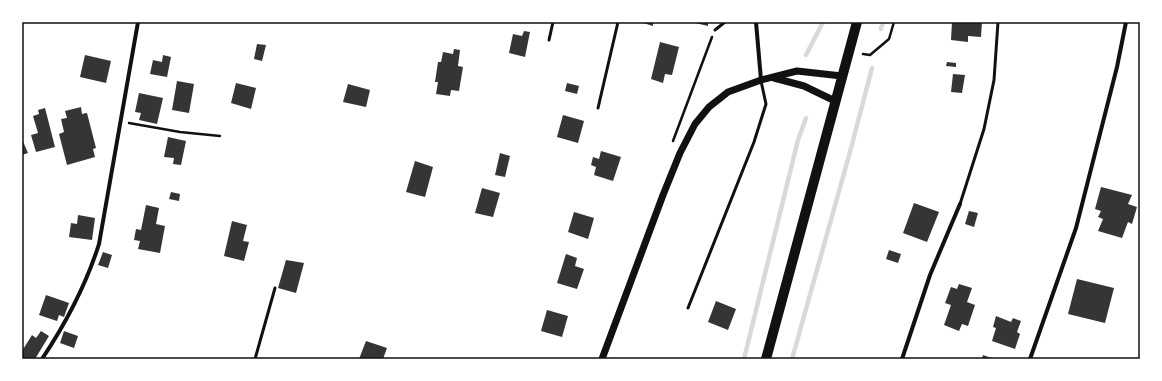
<svg xmlns="http://www.w3.org/2000/svg" width="1162" height="381" font-family="'Playfair Display',serif">
  <style>
    .lines { fill: none; stroke-linecap: round; stroke-linejoin: round }
    .stream { stroke: #d9d9d9; stroke-width: 4.5 }
    .building { fill: #353535 }
    .path { stroke: #111; stroke-width: 2.5 }
    .service { stroke: #111; stroke-width: 3 }
    .minor { stroke: #111; stroke-width: 4 }
    .tertiary { stroke: #111; stroke-width: 7 }
    .primary { stroke: #111; stroke-width: 10 }
    .neatline { fill: none; stroke: #111; stroke-width: 1.5 }
  </style>
  <rect width="100%" height="100%" fill="#fff"/>
  <g class="lines">
    <g class="stream">
      <polyline points="881,29 883,22"/>
      <polyline points="806,55 823,22"/>
      <polyline points="744,359 798,140 806,118"/>
      <polyline points="792,359 850,152 872,68"/>
    </g>
  </g>
  <g class="building">
    <polygon points="640,22 653,22 653,26"/>
    <polygon points="691,22 708,22 708,26"/>
    <polygon points="952,22 982,22 981,37 968,36 968,42 951,40"/>
    <polygon points="524,31 530,32 525,57 509,53 513,34 522,36"/>
    <polygon points="660,42 679,47 672,75 665,74 663,83 651,79"/>
    <polygon points="257,44 266,45 262,61 254,59"/>
    <polygon points="454,49 460,50 458,66 463,67 459,91 451,90 450,96 436,94 438,82 435,82 438,62 441,62 443,52 453,54"/>
    <polygon points="85,55 111,61 106,83 80,77"/>
    <polygon points="163,55 171,57 167,77 150,74 153,60 162,62"/>
    <polygon points="947,62 956,63 956,67 946,66"/>
    <polygon points="953,74 965,75 962,93 951,92"/>
    <polygon points="177,81 194,84 189,113 172,110"/>
    <polygon points="236,83 256,88 251,109 231,103"/>
    <polygon points="567,83 579,86 577,94 565,91"/>
    <polygon points="348,84 370,90 366,107 343,102"/>
    <polygon points="139,93 163,98 157,124 139,120 141,113 135,112"/>
    <polygon points="81,107 82,114 87,113 96,148 93,149 95,157 67,165 59,134 64,132 61,119 67,118 65,111"/>
    <polygon points="45,108 55,147 36,152 31,135 38,133 33,116 39,114 38,110"/>
    <polygon points="563,115 584,121 578,143 557,137"/>
    <polygon points="168,137 186,141 181,165 173,164 174,158 164,157"/>
    <polygon points="22,139 28,153 22,155"/>
    <polygon points="601,151 621,157 613,181 594,175 596,167 591,165 593,157 599,159"/>
    <polygon points="500,153 510,156 505,177 495,175"/>
    <polygon points="415,161 433,167 425,197 406,192"/>
    <polygon points="1101,187 1132,195 1128,204 1137,207 1132,224 1128,222 1122,238 1098,231 1103,219 1098,217 1101,211 1095,209"/>
    <polygon points="482,188 500,193 493,217 475,213"/>
    <polygon points="171,192 180,194 179,201 169,199"/>
    <polygon points="914,203 939,212 927,242 903,233"/>
    <polygon points="146,205 159,208 156,224 165,226 160,253 138,249 140,241 134,240 136,229 141,230"/>
    <polygon points="969,211 978,213 974,227 965,224"/>
    <polygon points="574,212 594,218 588,239 568,232"/>
    <polygon points="78,215 95,218 92,240 69,237 71,223 77,224"/>
    <polygon points="232,221 247,225 243,241 249,242 244,261 224,256"/>
    <polygon points="889,250 901,254 898,263 886,259"/>
    <polygon points="103,252 112,255 108,268 98,265"/>
    <polygon points="566,254 577,258 575,266 584,269 577,289 557,283"/>
    <polygon points="286,260 304,263 296,293 278,288"/>
    <polygon points="1077,279 1114,288 1105,323 1068,314"/>
    <polygon points="959,284 972,288 967,302 975,305 968,326 962,324 959,331 944,325 951,305 945,303 951,287 957,289"/>
    <polygon points="46,295 69,303 64,317 59,315 57,321 39,315"/>
    <polygon points="716,301 736,309 728,330 708,322"/>
    <polygon points="547,310 568,316 562,337 541,331"/>
    <polygon points="996,316 1011,322 1013,318 1021,321 1017,332 1020,334 1015,349 992,341 996,328 993,327"/>
    <polygon points="41,331 49,336 35,359 22,359 22,351 32,335 36,338"/>
    <polygon points="64,331 78,336 74,348 60,343"/>
    <polygon points="366,341 387,348 383,359 359,359"/>
    <polygon points="983,355 994,359 982,359"/>
  </g>
  <g class="lines">
    <g class="path">
      <polyline points="863,54 870,55 889,39 894,22"/>
      <polyline points="129,123 180,132 220,136"/>
      <polyline points="673,141 712,37"/>
    </g>
    <g class="service">
      <polyline points="715,30 725,22"/>
      <polyline points="549,40 553,22"/>
      <polyline points="598,108 618,22"/>
      <polyline points="960,204 984,129 994,80 998,22"/>
      <polyline points="688,308 754,142 766,104 761,81"/>
      <polyline points="255,359 275,288"/>
    </g>
    <g class="minor">
      <polyline points="756,22 761,80"/>
      <path d="M42 359C66 323 86 285 99 244L138 22"/>
      <polyline points="902,359 930,275 960,204"/>
      <polyline points="1030,359 1076,228 1117,67 1126,22"/>
    </g>
    <g class="tertiary">
      <polyline points="774,78 804,86 835,101"/>
      <polyline points="602,359 663,195 680,153 695,124 709,107 728,92 761,80 797,71 842,76"/>
    </g>
    <polyline class="primary" points="766,359 857,22"/>
  </g>
  <rect width="1162" height="381" fill="none" stroke="#ffffff" stroke-width="46"/>
  <rect x="23" y="23" width="1116" height="335" class="neatline"/>
</svg>
